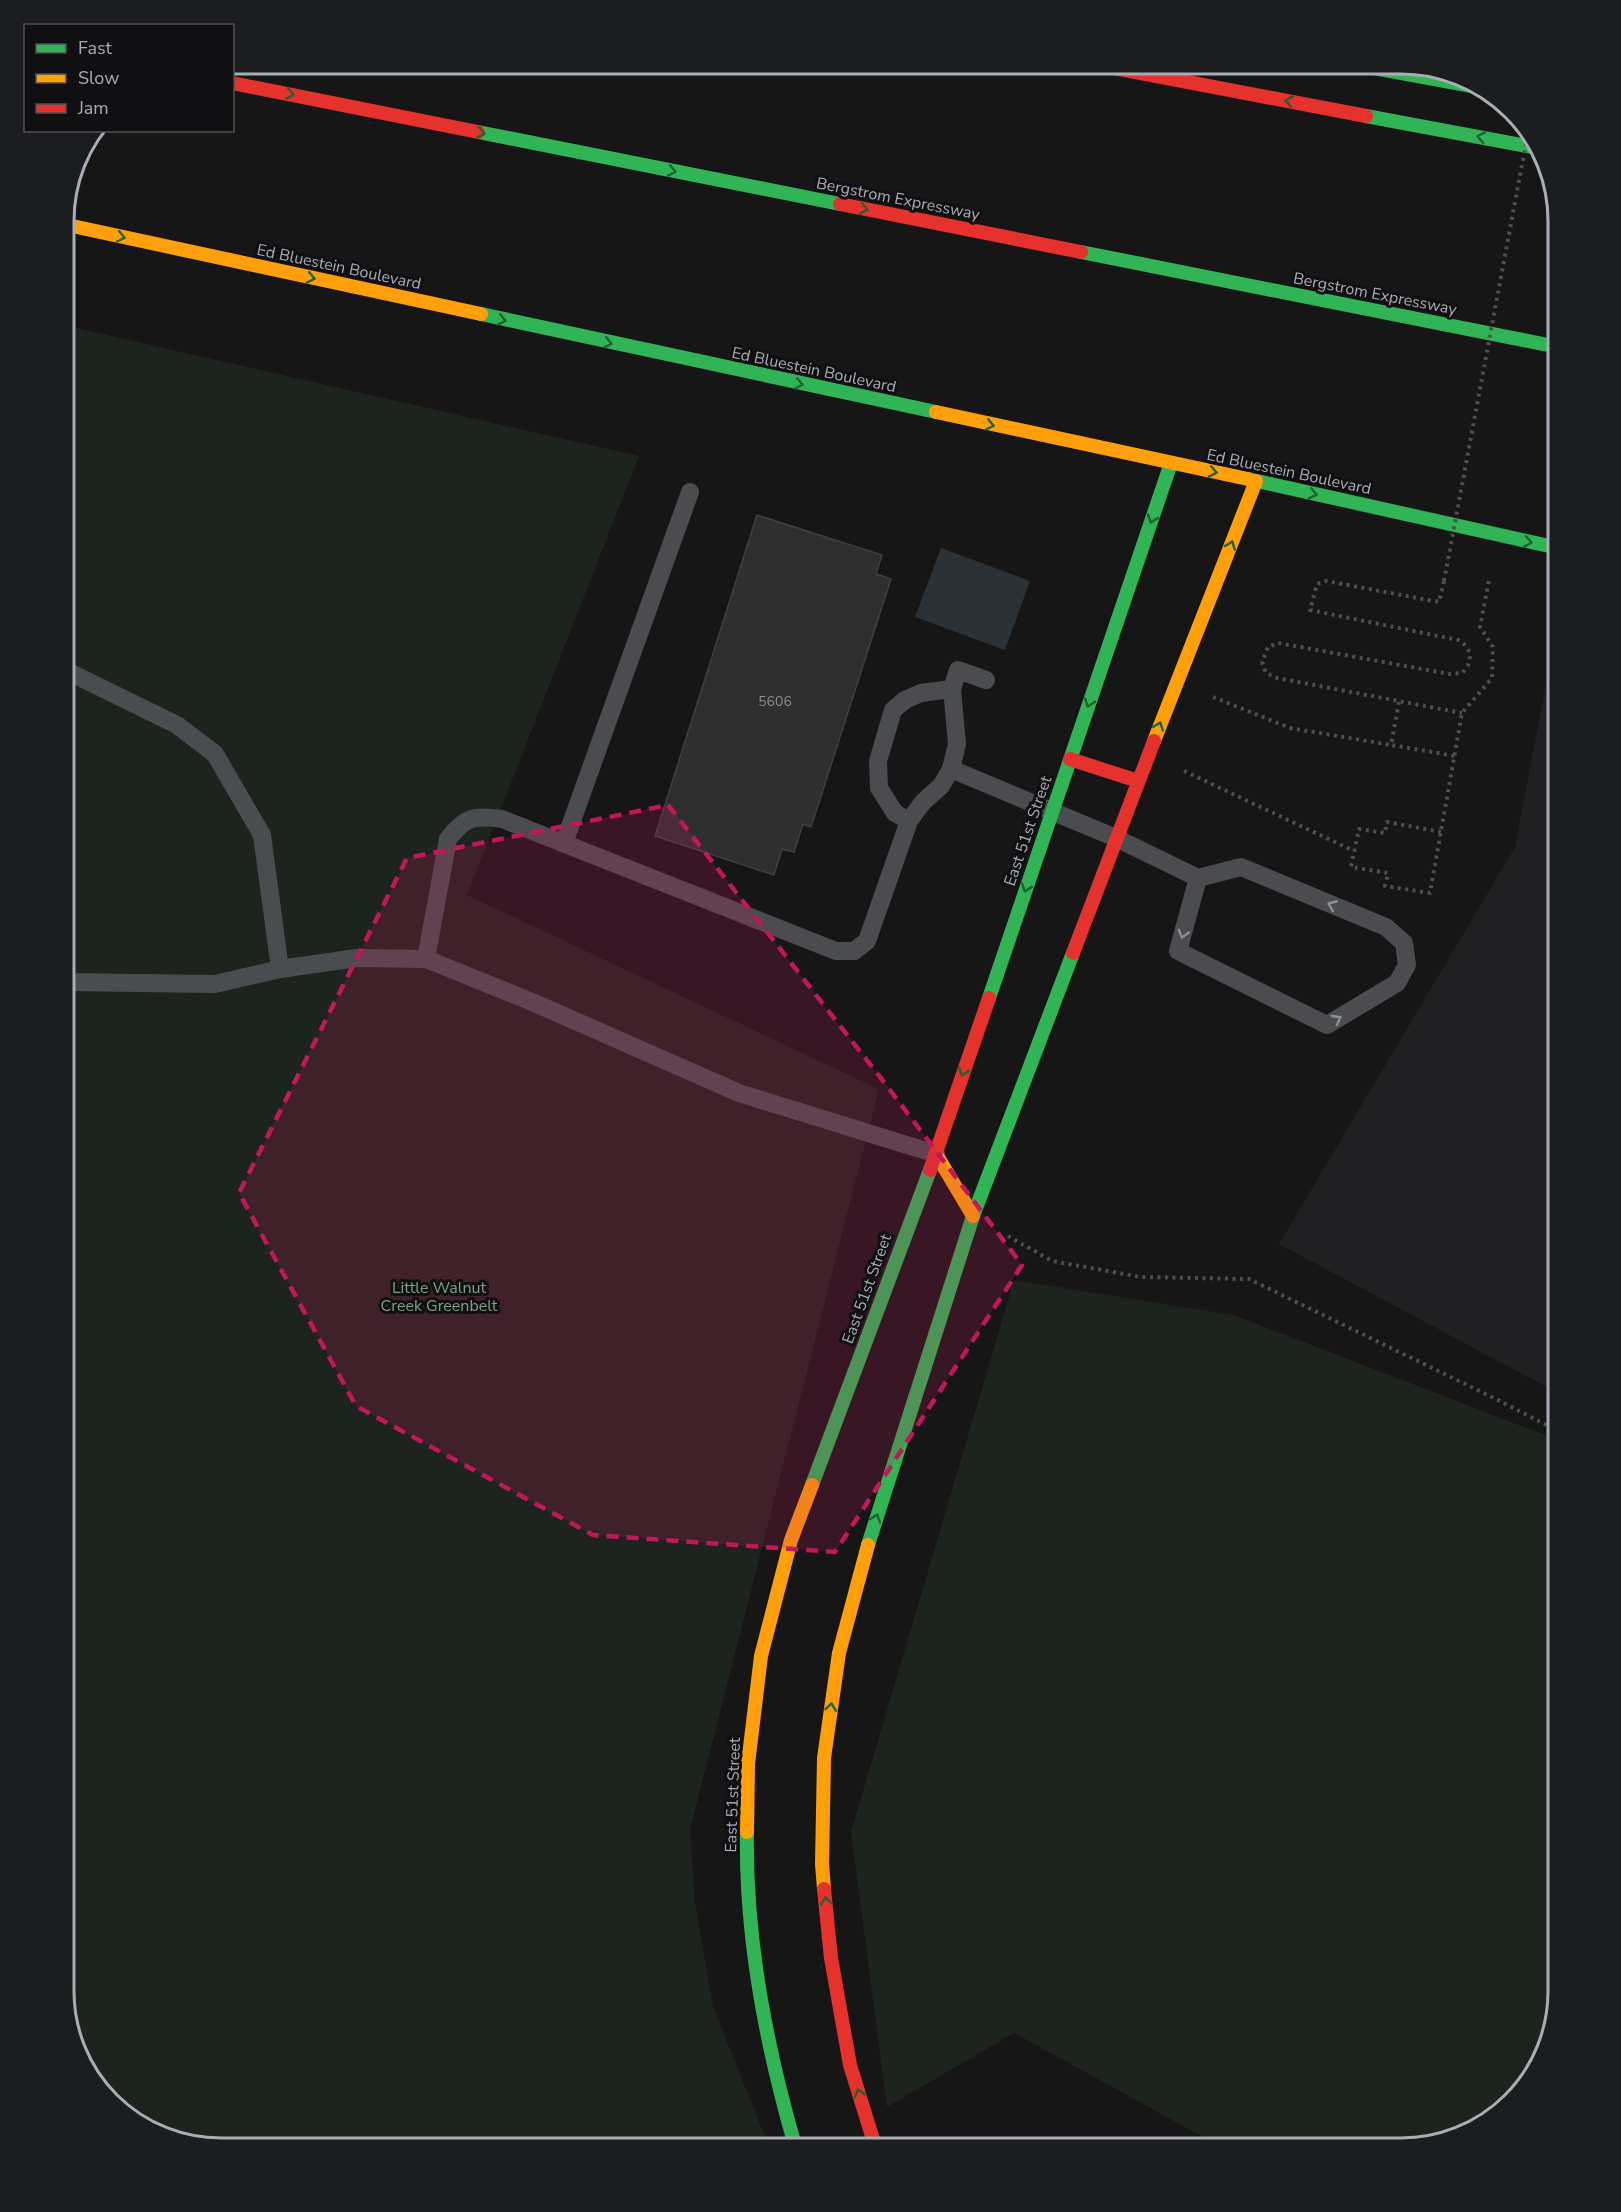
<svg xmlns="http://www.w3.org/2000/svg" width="1621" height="2212" font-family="'Nunito Sans',sans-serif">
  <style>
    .built { fill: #202022 }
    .green { fill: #1d231d }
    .water { fill: #2a3237 }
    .building { fill: #2f2f30; stroke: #3e3f42; stroke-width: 1.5 }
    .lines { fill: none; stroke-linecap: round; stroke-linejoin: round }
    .path { stroke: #4c4e50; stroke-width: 4; stroke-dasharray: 3 4.5; stroke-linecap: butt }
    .lane { stroke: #4a4c4f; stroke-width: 18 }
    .fast { stroke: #30b455; stroke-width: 14 }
    .slow { stroke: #ff9f0a; stroke-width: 14 }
    .jam { stroke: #e5322d; stroke-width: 14 }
    .path-bridge { stroke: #4c4e50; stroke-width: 4; stroke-dasharray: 3 4.5; stroke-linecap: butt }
    .oneway { stroke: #206234 }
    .oneway2 { stroke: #8c9097 }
    .marked { fill: #c2185b; fill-opacity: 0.2; stroke: #c2185b; stroke-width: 4.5; stroke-dasharray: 12 8; stroke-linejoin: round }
    .labels { text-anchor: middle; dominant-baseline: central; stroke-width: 6; stroke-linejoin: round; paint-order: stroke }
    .number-label { font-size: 14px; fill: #8a8e94 }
    .street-label { font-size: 16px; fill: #a8adb6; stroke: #101012 }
    .park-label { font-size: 16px; fill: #80a080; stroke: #101012 }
    .rim { fill: none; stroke: #a8adb6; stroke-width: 3 }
  </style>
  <rect width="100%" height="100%" fill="#161616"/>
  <polygon class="built" points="1557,625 1558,625 1558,1393 1279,1244 1515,847"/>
  <g class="green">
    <polygon points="63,325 639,456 467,895 879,1089 690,1830 695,1902 713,2007 770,2149 211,2149 142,2128 84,2070 63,1991"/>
    <polygon points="1014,1280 1234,1315 1558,1440 1558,1991 1537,2070 1479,2128 1400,2149 1225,2149 1014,2033 887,2107 851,1832"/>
  </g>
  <polygon class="water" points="941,548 1030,581 1005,650 915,617"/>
  <polygon class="building" points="757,515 882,555 876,574 891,579 811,827 803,824 794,852 782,849 774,875 655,836"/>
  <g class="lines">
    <g class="path">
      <path d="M1444 581 1439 602 1326 581 1317 584 1310 610 1458 640C1472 647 1474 662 1462 673L1450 674 1278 643 1268 647 1262 662 1266 673 1277 678 1462 713"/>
      <polyline points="1213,697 1290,728 1391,745"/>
      <polyline points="1399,702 1391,745 1455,756"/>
      <polyline points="1184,771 1354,851"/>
      <polyline points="1441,832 1387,822 1385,833 1359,829 1351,867 1388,873 1385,886 1430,893 1462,713 1492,678 1493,647 1480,627 1489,580"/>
      <polyline points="1008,1236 1052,1261 1141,1277 1249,1279 1498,1400 1558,1431"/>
    </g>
    <g class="lane">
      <polyline points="63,669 177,725 215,754 262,835 280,969"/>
      <polyline points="951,769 1116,838 1198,878 1241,867 1386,927 1404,943 1407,965 1397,983 1327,1025 1178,951 1198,878"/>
      <polyline points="909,821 895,813 879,788 878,761 893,710 905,700 921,693 952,689"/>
      <polyline points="564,843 690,492"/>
      <path d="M426 959 448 839C465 817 474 815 502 819L836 951H854L867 941 909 821 923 802 941 786 951 769 957 744 952 689 958 670 986 680"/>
      <polyline points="63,982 215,984 280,969 357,958 426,959 530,1001 739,1093 936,1154"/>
    </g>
    <g class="fast">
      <polyline points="1347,63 1483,88"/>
      <polyline points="1366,116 1538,148"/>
      <polyline points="478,132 840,204"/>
      <polyline points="1081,252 1558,347"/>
      <polyline points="481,314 936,412"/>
      <polyline points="1248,479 1558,548"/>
      <polyline points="989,998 1171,463"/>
      <polyline points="812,1485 930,1170"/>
      <polyline points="868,1545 973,1216 1073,953"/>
      <path d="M747 1832C745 1939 766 2046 796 2149"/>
    </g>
    <g class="slow">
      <polyline points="63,224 481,314"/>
      <polyline points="936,412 1248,479"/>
      <polyline points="1154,741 1256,481"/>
      <polyline points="936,1154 973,1216"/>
      <polyline points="747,1832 748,1764 761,1656 791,1540 812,1485"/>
      <polyline points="824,1889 822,1864 824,1758 839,1653 868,1545"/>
    </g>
    <g class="jam">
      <polyline points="1088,63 1366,116"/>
      <polyline points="232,83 478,132"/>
      <polyline points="840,204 1081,252"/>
      <polyline points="1070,759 1138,781"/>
      <polyline points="1073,953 1154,741"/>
      <polyline points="930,1170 989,998"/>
      <polyline points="824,1889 831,1958 850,2065 876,2149"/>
    </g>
    <polyline class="path-bridge" points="1444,581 1528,133"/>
  </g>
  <defs><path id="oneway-chevron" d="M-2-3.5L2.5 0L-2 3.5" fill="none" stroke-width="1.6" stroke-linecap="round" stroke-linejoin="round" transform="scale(1.5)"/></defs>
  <g class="oneway">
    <use href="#oneway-chevron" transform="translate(290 94) rotate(11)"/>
    <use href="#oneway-chevron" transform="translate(1289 101) rotate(-169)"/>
    <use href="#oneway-chevron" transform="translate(481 133) rotate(11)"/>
    <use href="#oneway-chevron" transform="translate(1481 137) rotate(-169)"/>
    <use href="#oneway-chevron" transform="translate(672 171) rotate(11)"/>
    <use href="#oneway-chevron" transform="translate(864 209) rotate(11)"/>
    <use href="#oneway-chevron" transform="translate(121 237) rotate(12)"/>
    <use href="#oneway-chevron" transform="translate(311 278) rotate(12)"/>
    <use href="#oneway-chevron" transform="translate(502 320) rotate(12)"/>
    <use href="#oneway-chevron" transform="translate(608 343) rotate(12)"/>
    <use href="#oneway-chevron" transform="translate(799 384) rotate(12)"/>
    <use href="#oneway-chevron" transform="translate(990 425) rotate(12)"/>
    <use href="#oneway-chevron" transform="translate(1213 472) rotate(12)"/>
    <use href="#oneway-chevron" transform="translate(1313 494) rotate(13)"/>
    <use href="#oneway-chevron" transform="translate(1152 519) rotate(109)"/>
    <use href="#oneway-chevron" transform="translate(1528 542) rotate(11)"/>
    <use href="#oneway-chevron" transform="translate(1231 545) rotate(-69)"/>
    <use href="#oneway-chevron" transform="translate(1089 703) rotate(109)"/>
    <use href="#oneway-chevron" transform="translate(1159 726) rotate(-69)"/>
    <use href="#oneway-chevron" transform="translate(1026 888) rotate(109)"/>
    <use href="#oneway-chevron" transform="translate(963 1072) rotate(109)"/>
    <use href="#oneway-chevron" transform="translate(876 1518) rotate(-72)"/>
    <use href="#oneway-chevron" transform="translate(831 1707) rotate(-82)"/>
    <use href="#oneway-chevron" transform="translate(826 1901) rotate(-95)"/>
    <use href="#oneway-chevron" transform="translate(859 2093) rotate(-107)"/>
  </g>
  <g class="oneway2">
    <use href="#oneway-chevron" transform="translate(1332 905) rotate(-157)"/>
    <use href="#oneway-chevron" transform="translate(1183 934) rotate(105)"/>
    <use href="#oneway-chevron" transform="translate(1337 1019) rotate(-30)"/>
  </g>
  <path class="marked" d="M668 805 887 1086 1022 1265 835 1552 593 1535 356 1406 239 1193 407 858Z"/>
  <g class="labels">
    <g class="number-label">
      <text x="775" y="701">5606</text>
    </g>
    <g class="street-label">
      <text transform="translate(898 199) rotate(11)">Bergstrom Expressway</text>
      <text transform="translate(339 267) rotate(12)">Ed Bluestein Boulevard</text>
      <text transform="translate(1375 294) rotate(11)">Bergstrom Expressway</text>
      <text transform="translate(814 370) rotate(12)">Ed Bluestein Boulevard</text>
      <text transform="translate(1289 472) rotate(12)">Ed Bluestein Boulevard</text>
      <text transform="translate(1028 831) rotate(-71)">East 51st Street</text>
      <text transform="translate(867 1289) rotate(-70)">East 51st Street</text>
      <text transform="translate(733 1795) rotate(-88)">East 51st Street</text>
    </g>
    <g class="park-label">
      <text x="439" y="1288">Little Walnut<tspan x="439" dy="18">Creek Greenbelt</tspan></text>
    </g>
  </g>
  <path d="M0 0H1621V2212H0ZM221 74H1401A147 147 0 0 1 1548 221V1991A147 147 0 0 1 1401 2138H221A147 147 0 0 1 74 1991V221A147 147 0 0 1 221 74Z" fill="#1c1d1f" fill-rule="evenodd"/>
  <path class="rim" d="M221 74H1401A147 147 0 0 1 1548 221V1991A147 147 0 0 1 1401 2138H221A147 147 0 0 1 74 1991V221A147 147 0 0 1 221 74Z"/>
  <rect x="24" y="24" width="210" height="108" fill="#101012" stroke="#4d4f54" stroke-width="1.5"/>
  <rect x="36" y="44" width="30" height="9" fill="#30b455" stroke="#4d4f54" stroke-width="1.5"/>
  <text x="78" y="54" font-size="18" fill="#a8adb6">Fast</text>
  <rect x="36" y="74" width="30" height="9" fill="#ff9f0a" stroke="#4d4f54" stroke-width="1.5"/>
  <text x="78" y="84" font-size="18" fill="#a8adb6">Slow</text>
  <rect x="36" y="104" width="30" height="9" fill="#e5322d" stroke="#4d4f54" stroke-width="1.5"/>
  <text x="78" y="114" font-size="18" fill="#a8adb6">Jam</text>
</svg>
